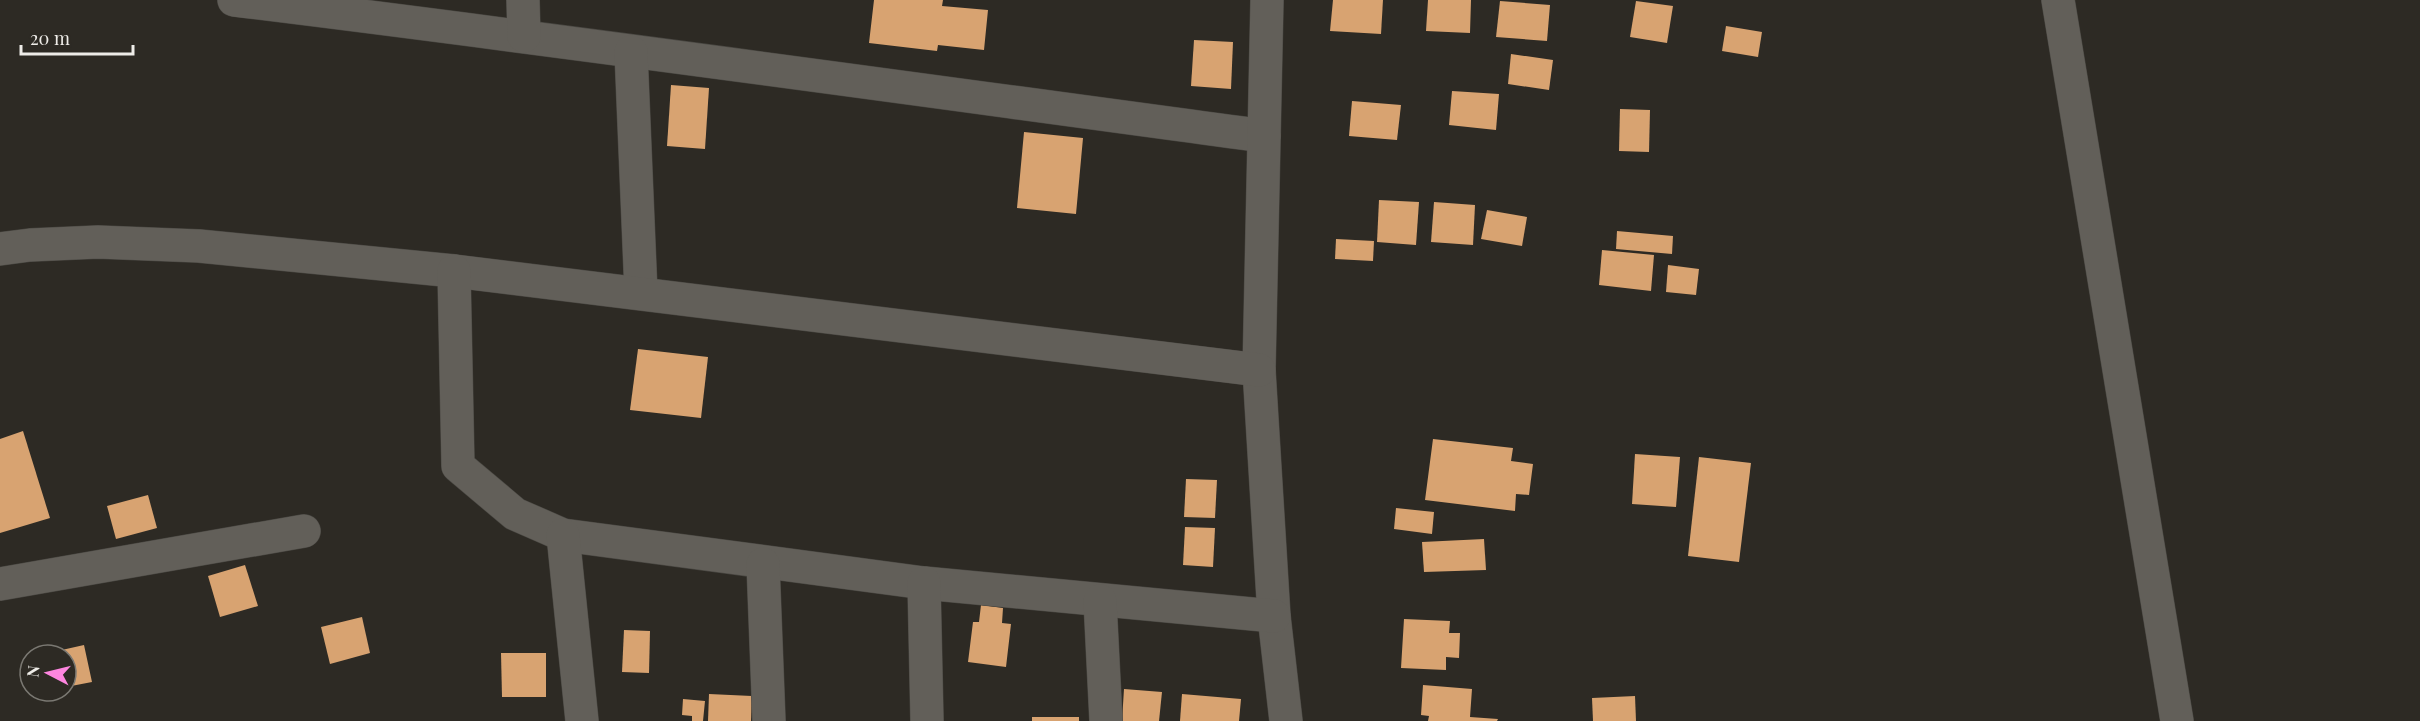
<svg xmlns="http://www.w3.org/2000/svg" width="2420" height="721" font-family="'Playfair Display',serif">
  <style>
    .building { fill: #d8a371 }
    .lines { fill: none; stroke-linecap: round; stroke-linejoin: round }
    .minor-casing { stroke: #494742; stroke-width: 34 }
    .minor { stroke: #625f59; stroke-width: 33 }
  </style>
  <rect width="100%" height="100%" fill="#2d2a24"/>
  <g class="building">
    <polygon points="874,0 943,0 942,6 988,10 984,50 938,45 937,51 869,43"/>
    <polygon points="1333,0 1383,0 1381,34 1330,31"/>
    <polygon points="1428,0 1471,0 1470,33 1426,31"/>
    <polygon points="1500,1 1550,5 1547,41 1496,37"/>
    <polygon points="1636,1 1673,6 1667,43 1630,37"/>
    <polygon points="1726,26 1762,32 1758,57 1722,51"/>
    <polygon points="1194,40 1233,42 1231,89 1191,86"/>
    <polygon points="1511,54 1553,60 1549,90 1508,84"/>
    <polygon points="671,85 709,88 705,149 667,146"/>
    <polygon points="1452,91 1499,94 1496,130 1449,125"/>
    <polygon points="1352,101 1401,105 1397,140 1349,136"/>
    <polygon points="1620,109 1650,110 1649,152 1619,151"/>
    <polygon points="1024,132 1083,138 1076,214 1017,208"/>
    <polygon points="1379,200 1419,202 1416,245 1377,242"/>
    <polygon points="1434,202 1475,205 1473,245 1431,242"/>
    <polygon points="1487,210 1527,217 1522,246 1481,239"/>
    <polygon points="1617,231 1673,236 1672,254 1616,249"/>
    <polygon points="1336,239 1374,241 1373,261 1335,259"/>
    <polygon points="1602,250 1654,255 1651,291 1599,285"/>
    <polygon points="1668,265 1699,269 1696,295 1666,292"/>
    <polygon points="638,349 708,357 701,418 630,410"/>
    <polygon points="23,431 50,518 0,533 0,439"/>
    <polygon points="1433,439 1513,448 1511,461 1533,464 1529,495 1516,494 1515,511 1425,500"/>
    <polygon points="1635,454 1680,457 1676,507 1632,504"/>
    <polygon points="1699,457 1751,463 1739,562 1688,556"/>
    <polygon points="1186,479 1217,480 1215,518 1184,517"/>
    <polygon points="148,495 157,528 116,539 107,506"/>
    <polygon points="1396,508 1434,512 1432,534 1394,529"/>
    <polygon points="1185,527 1215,528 1213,567 1183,565"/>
    <polygon points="1484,539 1486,570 1424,572 1422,542"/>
    <polygon points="245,565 258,606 220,617 208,576"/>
    <polygon points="981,605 1003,608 1002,623 1011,624 1006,667 968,662 973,622 979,622"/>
    <polygon points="362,617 370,653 330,664 321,627"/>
    <polygon points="1404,619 1450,621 1449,633 1460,633 1459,658 1446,657 1446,670 1401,668"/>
    <polygon points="624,630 650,631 649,673 622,672"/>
    <polygon points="84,645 92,682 66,687 66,655 44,654"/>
    <polygon points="501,653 546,653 546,697 502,697"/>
    <polygon points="1423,685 1472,689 1470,717 1498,719 1497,721 1428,721 1429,716 1421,715"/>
    <polygon points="1124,689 1162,692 1159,721 1122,721"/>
    <polygon points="709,694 752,696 751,721 708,721"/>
    <polygon points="1182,694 1241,699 1239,721 1180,721"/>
    <polygon points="1635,696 1636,721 1593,721 1592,698"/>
    <polygon points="683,699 705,701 703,721 692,721 692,716 682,715"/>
    <rect x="1032" y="717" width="47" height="4"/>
  </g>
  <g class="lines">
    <defs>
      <g id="minor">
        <path d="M234 0C578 42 921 90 1264 136"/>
        <polyline points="523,0 524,36"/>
        <polyline points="1267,0 1259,370 1274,616 1286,721"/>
        <polyline points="2058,0 2177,721"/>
        <polyline points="631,52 641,293"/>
        <polyline points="0,249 30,245 98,242 199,246 454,271 1259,370"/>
        <polyline points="454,271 458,466 515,514 563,535 924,583 1274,616"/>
        <polyline points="563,535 582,721"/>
        <polyline points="763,564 769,721"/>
        <polyline points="924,583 927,721"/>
        <polyline points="0,584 304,531"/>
        <polyline points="1100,601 1106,721"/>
      </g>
    </defs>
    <use href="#minor" class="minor-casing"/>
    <use href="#minor" class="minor"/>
  </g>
  <g transform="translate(48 673) rotate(277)"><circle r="28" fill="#2d2a24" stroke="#7a7872" stroke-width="1.5"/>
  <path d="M0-4.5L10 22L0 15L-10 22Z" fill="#fe86e0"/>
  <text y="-9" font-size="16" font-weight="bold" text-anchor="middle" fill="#eeece8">N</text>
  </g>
  <path d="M21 45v9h112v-9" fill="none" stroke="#eeece8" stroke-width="3"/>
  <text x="30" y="45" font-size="18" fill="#eeece8" stroke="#2d2a24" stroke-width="4.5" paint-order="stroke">20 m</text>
</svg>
